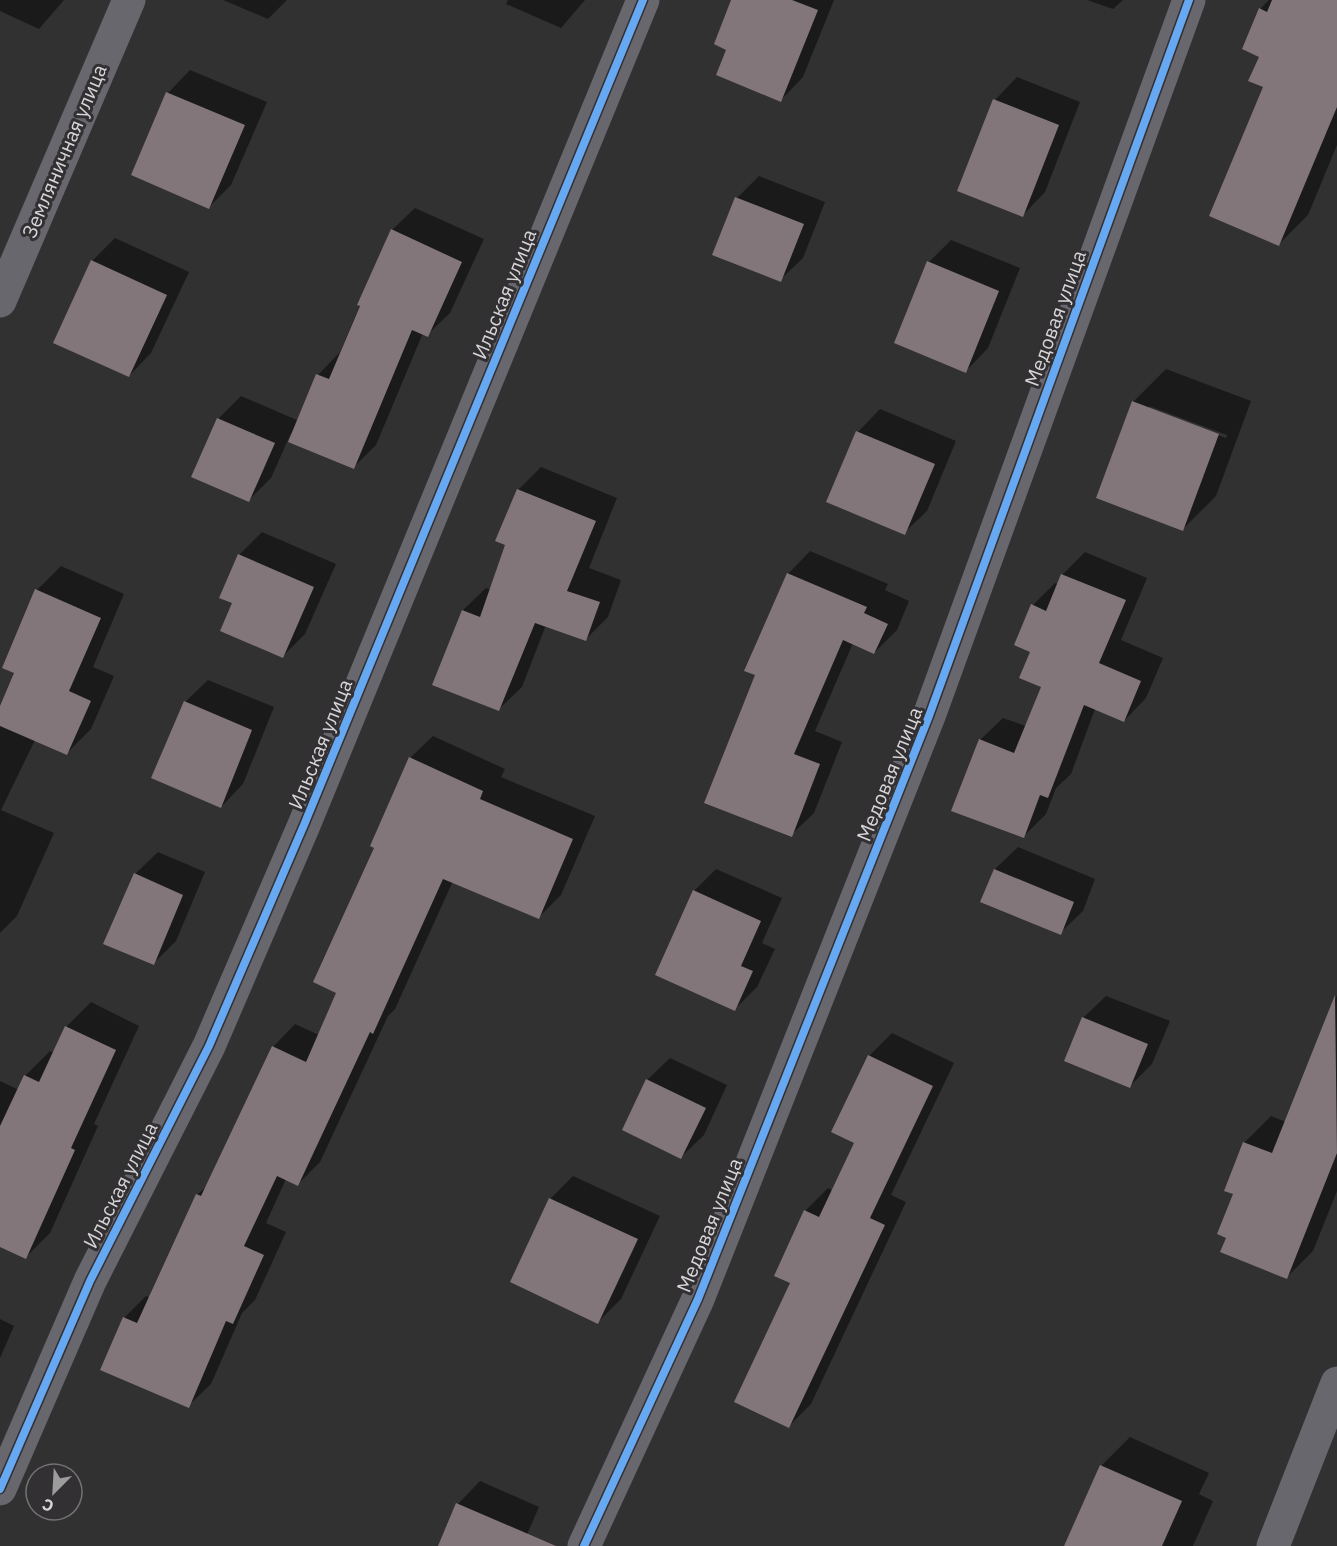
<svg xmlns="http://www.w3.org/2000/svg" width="1337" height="1546" font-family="'IBM Plex Sans',sans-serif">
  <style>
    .shadow { fill: #0007; fill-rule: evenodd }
    .building { fill: #82767b }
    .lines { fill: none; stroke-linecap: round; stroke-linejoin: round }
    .minor { stroke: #69676e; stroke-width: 33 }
    .cycleway-casing { stroke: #323033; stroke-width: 11 }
    .cycleway { stroke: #66a8f1; stroke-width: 8 }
    .labels { text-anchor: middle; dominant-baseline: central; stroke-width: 6; stroke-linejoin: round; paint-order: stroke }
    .street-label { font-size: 20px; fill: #d7d5d7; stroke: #323033 }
  </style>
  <rect width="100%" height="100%" fill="#323132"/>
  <g class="shadow">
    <polygon points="0,0 64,0 39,29 0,11"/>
    <polygon points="223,0 287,0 268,19"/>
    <polygon points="508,0 585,0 561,28 506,4"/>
    <polygon points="736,0 834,0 803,77 781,100 728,49"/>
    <polygon points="1087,0 1123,0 1113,9"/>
    <polygon points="1269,0 1337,0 1337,145 1308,215 1279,244 1261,56 1260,9"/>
    <polygon points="190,70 267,102 231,185 209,207 133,174 168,93"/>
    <polygon points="1017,77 1080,102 1045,192 1023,215 995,100"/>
    <polygon points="759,176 825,202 803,258 780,280 737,198"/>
    <polygon points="415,208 484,239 450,313 427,335 423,333 376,445 354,467 291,433 271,478 248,501 218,419 241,396 299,421 318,375 340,352 392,230"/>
    <polygon points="115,238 189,272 151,353 129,376 92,261"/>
    <polygon points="951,240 1020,268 988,348 966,371 929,262"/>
    <path d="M1166 369 1251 401 1216 496 1183 529 1133 402ZM1149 406 1227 435 1226 438 1149 410Z"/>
    <polygon points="880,409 956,441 927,511 904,533 828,501 858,432"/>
    <polygon points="541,467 617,498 589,568 621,580 608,617 586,639 546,625 522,687 499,709 434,684 463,610 486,588 491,590 507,544 518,490"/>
    <polygon points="262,532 336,564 305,634 283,656 234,603 239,555"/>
    <polygon points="810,551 888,584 885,590 909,601 897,630 874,653 853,643 815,731 842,742 814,813 791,835 757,674 788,574"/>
    <polygon points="1085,552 1147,578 1121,640 1163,658 1146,698 1124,721 1095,709 1071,774 1056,788 1046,814 1023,837 980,740 1003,718 1026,726 1043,686 1031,651 1033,605 1055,583 1058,584 1062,575"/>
    <polygon points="61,566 124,594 93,667 114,676 91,729 66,754 35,740 1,810 54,833 17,916 0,933 0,710 16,672 37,590"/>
    <polygon points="208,680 274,707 243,784 221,807 185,702"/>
    <polygon points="433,736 505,769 501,777 595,816 561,895 539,917 453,881 395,1009 388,1016 320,1162 297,1185 286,1179 266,1223 286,1232 255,1300 242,1313 211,1384 188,1406 124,1318 146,1296 150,1298 197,1195 208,1185 273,1047 295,1024 319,1035 338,992 376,847 410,758"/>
    <polygon points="1018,847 1095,879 1083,911 1060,933 982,901 995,869"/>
    <polygon points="158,852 205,872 176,941 153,964 135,874"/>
    <polygon points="716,869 782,898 762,943 775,949 757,987 735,1009 694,891"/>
    <polygon points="1337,995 1337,1191 1313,1251 1287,1277 1228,1237 1235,1194 1244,1143 1271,1116 1286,1122"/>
    <polygon points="1106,996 1170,1021 1152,1064 1130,1086 1083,1018"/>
    <polygon points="91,1002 139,1026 94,1124 98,1126 50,1233 26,1257 0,1246 0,1081 19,1090 26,1075 50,1051 54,1053 66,1027"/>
    <polygon points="892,1033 954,1063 891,1195 906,1202 811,1404 789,1426 792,1282 805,1211 828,1188 833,1191 855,1143 869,1056"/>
    <polygon points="670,1058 727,1085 704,1135 681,1157 647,1080"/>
    <polygon points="573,1176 660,1216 621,1299 598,1322 550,1199"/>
    <polygon points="0,1319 14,1326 0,1358"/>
    <polygon points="1130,1437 1209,1473 1199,1494 1213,1501 1193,1546 1065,1546 1102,1465"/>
    <polygon points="480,1481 539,1507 522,1546 439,1546 458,1504"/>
  </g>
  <g class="building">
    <polygon points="731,0 792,0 818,10 781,102 716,75 726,50 714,44"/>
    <polygon points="1272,0 1337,0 1337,107 1279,246 1209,216 1263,87 1248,81 1259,57 1242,49 1259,8 1267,12"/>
    <polygon points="166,92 245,125 209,209 131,175"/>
    <polygon points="993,99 1059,125 1023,217 957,191"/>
    <polygon points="735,197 804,224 781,282 712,255"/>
    <polygon points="391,229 462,262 428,337 412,330 354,469 288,442 316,374 329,379 360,306 357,305"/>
    <polygon points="91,260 167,295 129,377 53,343"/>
    <polygon points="927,261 999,291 966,373 894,343"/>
    <polygon points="1132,401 1219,434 1183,531 1096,498"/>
    <polygon points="217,418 275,443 249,502 191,477"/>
    <polygon points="856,431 935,464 905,535 826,502"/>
    <polygon points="517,489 596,521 567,591 600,602 586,641 535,623 499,711 432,685 462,610 480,617 505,545 495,541"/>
    <polygon points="238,554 314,587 283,658 220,631 232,603 219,598"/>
    <polygon points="787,573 867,607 864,613 888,624 874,654 843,640 794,754 820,764 792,837 704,803 755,675 744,671"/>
    <polygon points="1061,574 1126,600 1099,663 1141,681 1124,722 1084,705 1048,798 1040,795 1024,838 951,811 979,739 1014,753 1041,687 1019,678 1030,652 1014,645 1031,604 1046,611"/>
    <polygon points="35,589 101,618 69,691 91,701 67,755 0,726 0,706 14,673 2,668"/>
    <polygon points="184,701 252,730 221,808 151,778"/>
    <polygon points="409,757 483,791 480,799 573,839 539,919 443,879 373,1034 370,1032 298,1186 277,1176 244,1246 264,1255 233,1324 226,1321 189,1408 100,1370 123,1317 137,1323 196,1194 201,1196 272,1046 306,1062 336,993 313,982 374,848 370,846"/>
    <polygon points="994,869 1074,902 1061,935 980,902"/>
    <polygon points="134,873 183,895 154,965 103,944"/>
    <polygon points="693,890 761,921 741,966 753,971 735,1011 655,975"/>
    <polygon points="1335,995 1337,1153 1287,1279 1220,1252 1226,1238 1217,1234 1233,1194 1224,1191 1243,1142 1272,1153"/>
    <polygon points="1082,1017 1148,1044 1130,1088 1064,1061"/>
    <polygon points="65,1026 116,1050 71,1148 75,1150 26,1259 0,1247 0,1126 24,1075 39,1082"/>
    <polygon points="868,1055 933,1086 870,1218 885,1225 789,1428 734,1402 790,1283 774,1276 804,1210 819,1217 854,1143 831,1132"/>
    <polygon points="646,1079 706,1108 681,1159 622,1130"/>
    <polygon points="549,1198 638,1239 598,1324 510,1282"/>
    <polygon points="1100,1465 1182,1501 1162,1546 1064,1546"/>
    <polygon points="456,1503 556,1546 438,1546"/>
  </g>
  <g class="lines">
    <g class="minor">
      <polyline points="0,301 129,0"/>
      <polyline points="0,1489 90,1281 209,1046 304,825 643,0"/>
      <polyline points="584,1546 698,1299 929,716 1189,0"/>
      <polyline points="1273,1546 1337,1383"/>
    </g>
    <defs>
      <g id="cycleway">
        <polyline points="0,1489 90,1281 209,1046 304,825 643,0"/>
        <polyline points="584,1546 698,1299 929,716 1189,0"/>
      </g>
    </defs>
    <use href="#cycleway" class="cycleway-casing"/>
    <use href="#cycleway" class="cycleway"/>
  </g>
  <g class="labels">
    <g class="street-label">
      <text transform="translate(64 151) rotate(-67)">Земляничная улица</text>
      <text transform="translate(504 294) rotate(-68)">Ильская улица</text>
      <text transform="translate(1055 318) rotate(-70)">Медовая улица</text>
      <text transform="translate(320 744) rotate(-68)">Ильская улица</text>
      <text transform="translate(889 774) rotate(-68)">Медовая улица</text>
      <text transform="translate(120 1185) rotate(-63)">Ильская улица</text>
      <text transform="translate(709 1225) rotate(-68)">Медовая улица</text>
    </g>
  </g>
  <g transform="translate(54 1492) rotate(204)"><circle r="28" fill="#323033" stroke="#747275" stroke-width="1.5"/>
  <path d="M0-4.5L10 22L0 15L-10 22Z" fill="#9d9c9d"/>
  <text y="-9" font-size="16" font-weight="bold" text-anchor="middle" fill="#d7d5d7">С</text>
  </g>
</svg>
